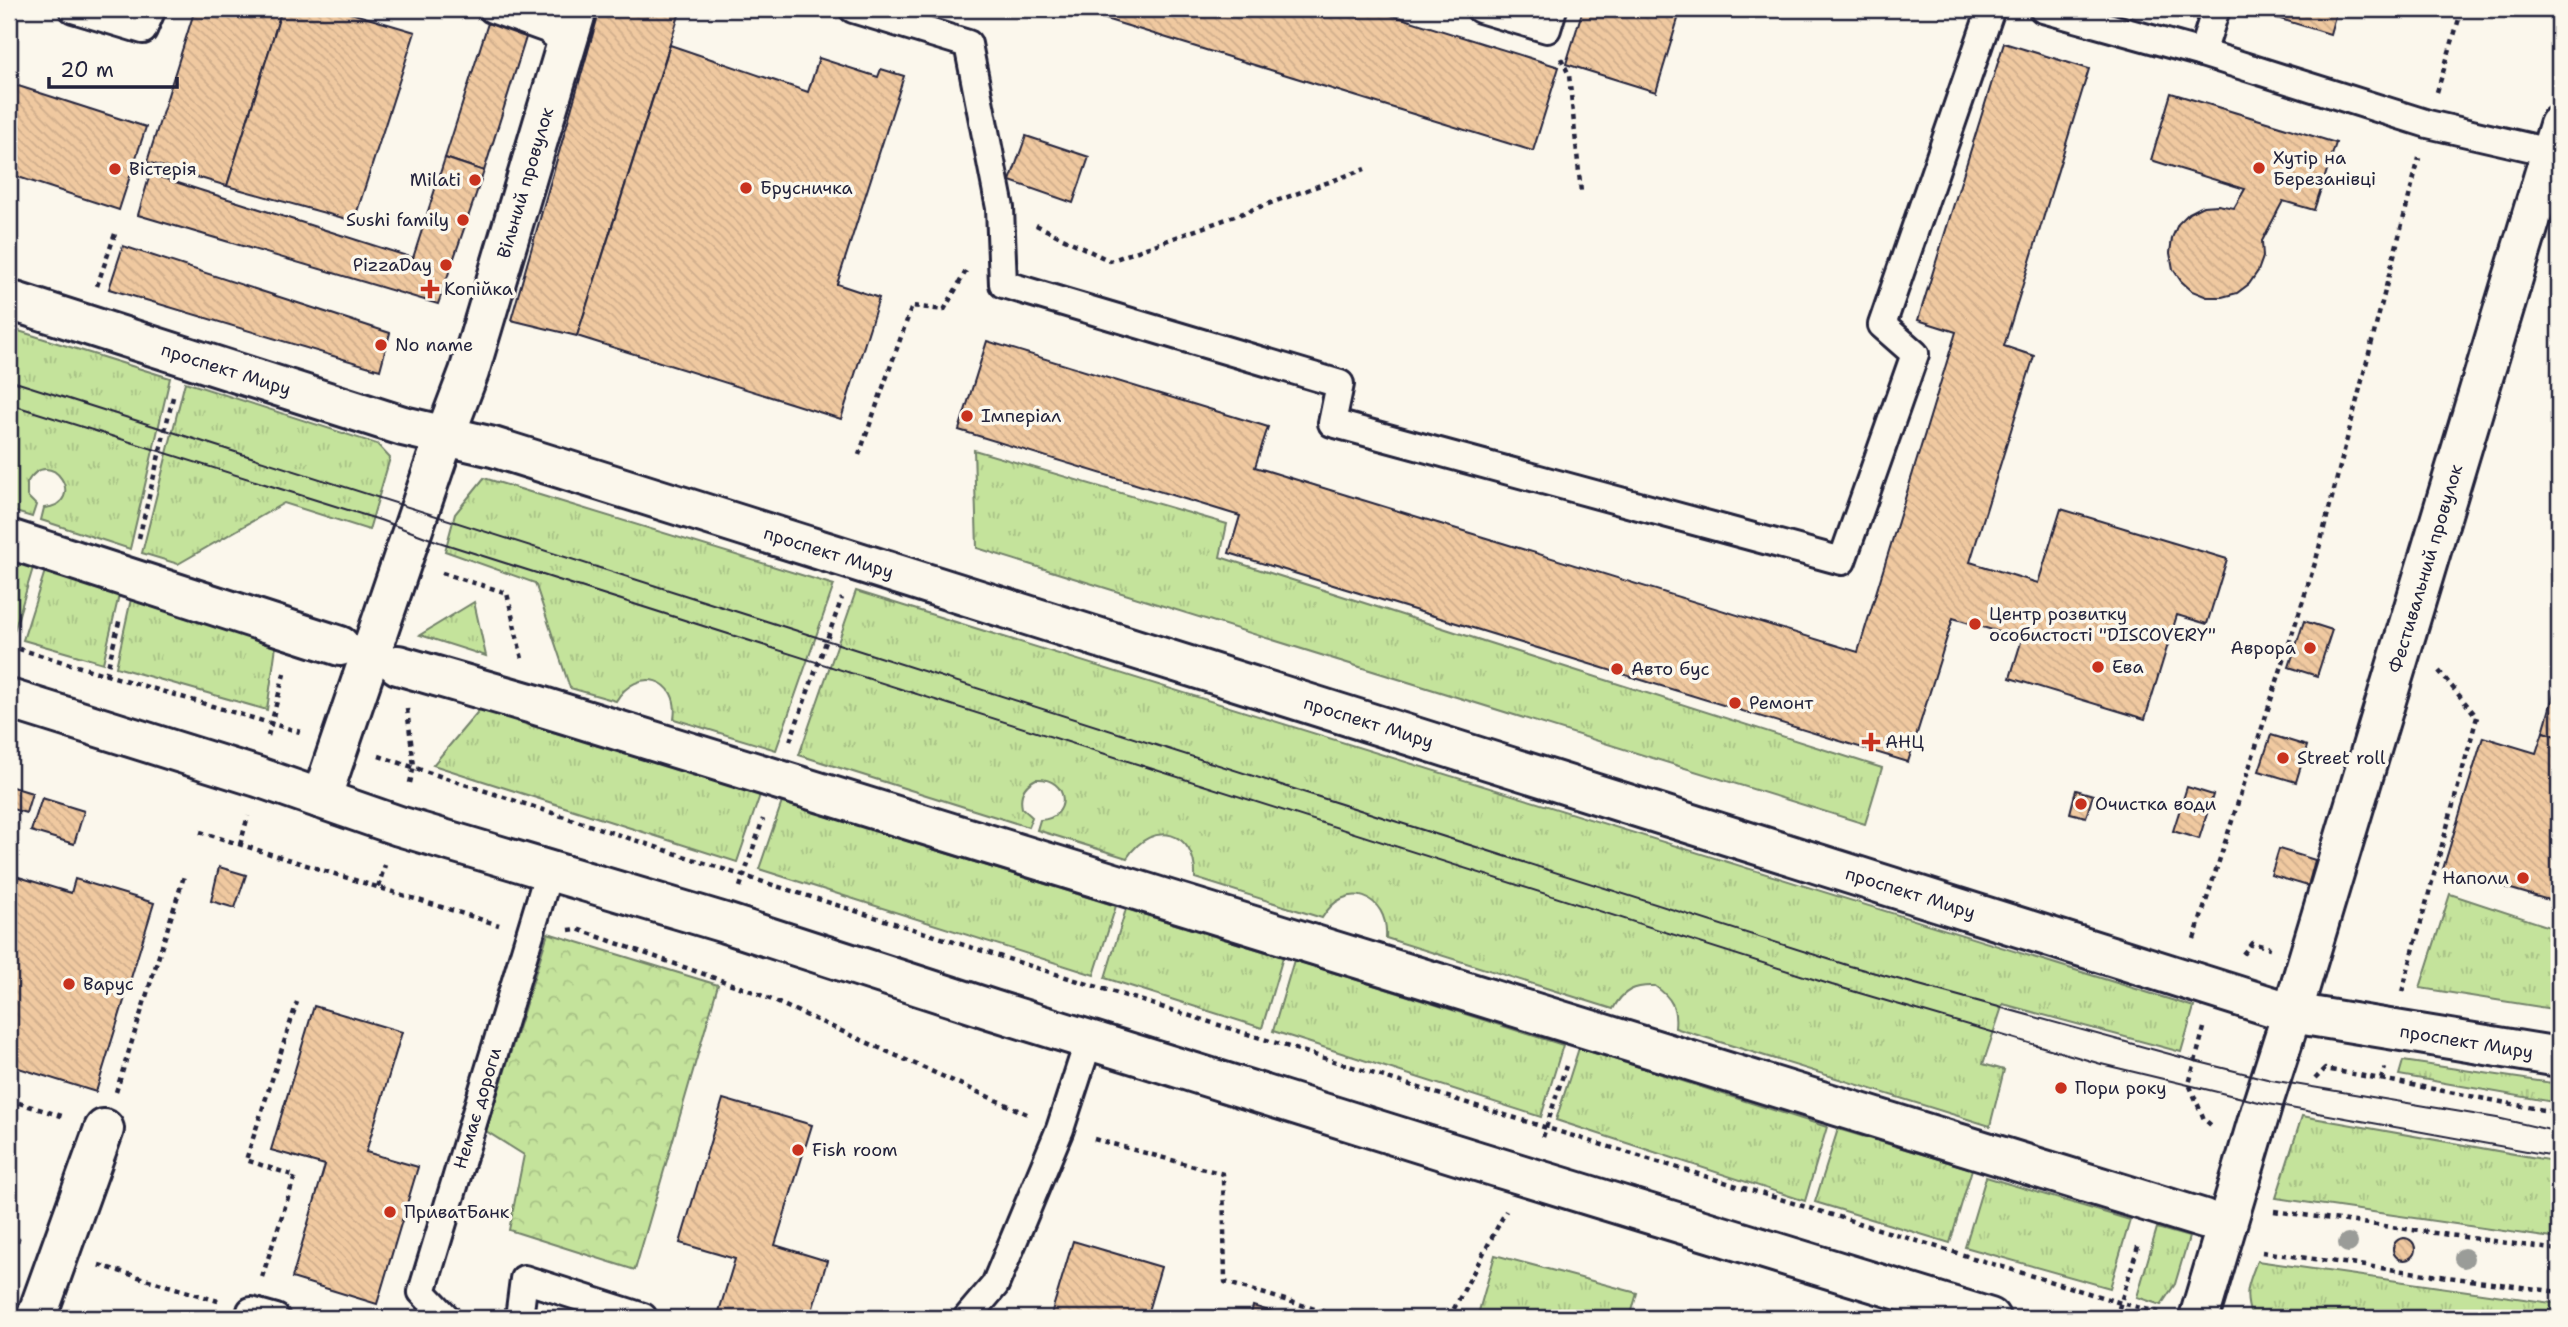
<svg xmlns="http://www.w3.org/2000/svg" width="2568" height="1327" font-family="'Shantell Sans',sans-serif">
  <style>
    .grass { fill: url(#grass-tufts); stroke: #73826b; stroke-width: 2 }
    .forest { fill: url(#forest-crowns); stroke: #73826b; stroke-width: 2 }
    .building { fill: url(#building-back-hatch); stroke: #22223b; stroke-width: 2 }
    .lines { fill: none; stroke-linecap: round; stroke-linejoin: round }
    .lane-casing { stroke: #22223b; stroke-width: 32 }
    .street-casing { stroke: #22223b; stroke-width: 44 }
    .secondary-casing { stroke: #22223b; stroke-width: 44 }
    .path { stroke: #22223b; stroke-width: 4.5; stroke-dasharray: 5 5; stroke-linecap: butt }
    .lane { stroke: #fbf7ec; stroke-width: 26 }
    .street { stroke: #fbf7ec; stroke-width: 38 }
    .secondary { stroke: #fbf7ec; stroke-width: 38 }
    .tram { stroke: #22223b; stroke-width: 2 }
    .tree { fill: #9a9c98 }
    .poi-dot { fill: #c8321e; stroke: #fbf7ec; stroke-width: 2.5 }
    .labels { text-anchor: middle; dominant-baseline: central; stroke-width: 7; stroke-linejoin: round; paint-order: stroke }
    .poi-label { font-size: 18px; fill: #22223b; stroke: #fbf7ec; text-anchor: start }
    .street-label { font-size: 18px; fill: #22223b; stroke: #fbf7ec }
  </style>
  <defs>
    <pattern id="grass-tufts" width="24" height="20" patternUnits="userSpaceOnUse" patternTransform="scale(1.75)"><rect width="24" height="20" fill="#c4e39b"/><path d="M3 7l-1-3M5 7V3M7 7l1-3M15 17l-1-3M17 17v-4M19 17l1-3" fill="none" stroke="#a8c286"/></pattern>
    <pattern id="forest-crowns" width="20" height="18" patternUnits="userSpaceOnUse" patternTransform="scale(1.75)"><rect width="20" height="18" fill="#c4e39b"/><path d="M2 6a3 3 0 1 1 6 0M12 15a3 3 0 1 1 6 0" fill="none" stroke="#a8c286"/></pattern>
    <pattern id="building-back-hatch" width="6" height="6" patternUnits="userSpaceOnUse" patternTransform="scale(1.75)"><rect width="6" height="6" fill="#f0c9a0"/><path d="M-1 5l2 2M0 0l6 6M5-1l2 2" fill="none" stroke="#ceac8b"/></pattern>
  </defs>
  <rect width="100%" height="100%" fill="#fbf7ec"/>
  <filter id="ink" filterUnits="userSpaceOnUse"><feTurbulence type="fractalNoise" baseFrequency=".0143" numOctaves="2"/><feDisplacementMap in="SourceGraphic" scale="14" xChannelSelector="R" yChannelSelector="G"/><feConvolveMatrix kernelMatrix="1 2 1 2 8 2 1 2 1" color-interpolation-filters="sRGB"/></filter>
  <g filter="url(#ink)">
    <g class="grass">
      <path d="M9 328 170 378 130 549 41 520 44 508C90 504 50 442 27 483V496L36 505 32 517 9 510Z"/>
      <polygon points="185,382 377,444 390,458 369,530 284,503 178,564 142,553"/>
      <polygon points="974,450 1227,524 1220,557 1882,768 1865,824 977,548"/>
      <path d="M484 478 834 585 776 750 674 719C681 677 637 666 616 701L570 688 535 583 445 551 455 514Z"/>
      <polygon points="9,560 33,568 12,638 9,637"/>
      <polygon points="45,571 119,595 103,663 23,640"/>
      <path d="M856 591 2194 1007 2181 1052 2003 1004 1983 1064 2004 1070 1990 1126 1675 1028C1677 1008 1672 998 1655 986 1635 985 1623 990 1613 1009L1386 938C1389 894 1345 879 1322 918L1195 878C1197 831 1153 818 1127 858L1037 830 1040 820C1072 819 1070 777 1036 779 1024 785 1019 794 1022 808L1032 817 1028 827 799 755Z"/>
      <polygon points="131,599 276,646 267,710 116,667"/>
      <polygon points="474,602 486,656 420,635"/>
      <polygon points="481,708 760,795 737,862 433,765"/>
      <polygon points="782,802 1116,906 1094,975 759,869"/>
      <polygon points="2450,894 2559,930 2559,1010 2420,988"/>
      <polygon points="1126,909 1283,957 1262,1028 1105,978"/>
      <polygon points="1294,960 1563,1045 1541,1117 1273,1031"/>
      <polygon points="1579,1048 1827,1127 1805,1201 1556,1120"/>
      <polygon points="2403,1061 2559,1084 2559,1103 2399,1075"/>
      <polygon points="2302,1116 2559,1162 2559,1239 2276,1198"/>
      <polygon points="1838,1129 1972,1169 1950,1243 1815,1202"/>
      <polygon points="1986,1177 2130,1220 2110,1288 1965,1247"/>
      <polygon points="2157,1228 2189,1237 2175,1284 2161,1305 2137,1297"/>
      <polygon points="1495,1255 1637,1293 1630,1318 1477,1318"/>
      <path d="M2257 1261 2559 1304V1318H2252C2243 1294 2248 1284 2257 1261Z"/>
    </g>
    <polygon class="forest" points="548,933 718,985 635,1270 509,1230 524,1155 486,1131"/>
    <g class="building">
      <polygon points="195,9 282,9 227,186 147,162"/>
      <polygon points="282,9 337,9 415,32 354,221 227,186"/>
      <polygon points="600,9 681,9 577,336 511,320"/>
      <polygon points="1073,9 1372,9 1559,67 1533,151"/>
      <polygon points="1583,9 1681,9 1656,92 1566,64"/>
      <polygon points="2258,9 2337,9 2330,34 2257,12"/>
      <polygon points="489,20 528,31 484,171 445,158"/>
      <polygon points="2004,43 2089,69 2004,346 2034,356 1970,562 2038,583 2061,509 2227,559 2207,624 2177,615 2145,719 2010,678 2022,639 1953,618 1908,762 1229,553 1240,516 959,430 987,341 1268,427 1255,467 1858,652 1956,332 1918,320"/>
      <polygon points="670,45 808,92 819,58 878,77 881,69 904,76 837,284 879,298 841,419 577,336"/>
      <polygon points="9,83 146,127 119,210 9,174"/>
      <polygon points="2171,93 2336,143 2314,210 2283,201 2262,241 2263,257 2258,271 2249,284 2237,293 2222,297 2207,297 2192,291 2181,281 2173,269 2170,253 2172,238 2178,224 2189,213 2203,206 2218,205 2234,208 2245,189 2151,160"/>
      <polygon points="1026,136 1089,157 1073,203 1010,181"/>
      <polygon points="445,158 484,171 438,304 138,215 150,174 413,258"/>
      <polygon points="123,246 390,333 380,370 109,289"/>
      <polygon points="2304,621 2332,630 2317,676 2289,667"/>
      <polygon points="2559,676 2559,737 2543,732"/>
      <polygon points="2543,732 2559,737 2559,903 2443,869 2483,737 2536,753"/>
      <polygon points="2271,735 2307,746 2296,782 2259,771"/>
      <polygon points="9,786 32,793 26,813 9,808"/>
      <polygon points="2187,787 2213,795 2199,839 2173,831"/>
      <polygon points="2076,790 2093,795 2086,817 2070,813"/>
      <polygon points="42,798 84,811 74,844 31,831"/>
      <polygon points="2279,849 2315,860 2308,886 2271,875"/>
      <polygon points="219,867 246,875 235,908 211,901"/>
      <polygon points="9,874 71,893 75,879 154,903 96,1092 9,1065"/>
      <polygon points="314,1006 402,1032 366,1152 418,1167 377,1304 292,1278 325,1165 271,1150"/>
      <polygon points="723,1099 812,1125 775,1245 827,1261 810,1318 717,1318 735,1259 680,1243"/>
      <circle cx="2404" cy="1249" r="11"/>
      <polygon points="1073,1241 1161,1267 1146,1318 1050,1318"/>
      <polygon points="1253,1306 1291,1318 1250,1318"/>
    </g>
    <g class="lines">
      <defs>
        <g id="lane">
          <polyline points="73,9 143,30 152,9"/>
          <polyline points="492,9 547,29 567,44"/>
          <polyline points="853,9 968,44 1000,208 1003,284 1340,384 1332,423 1842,561 1915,354 1882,325 1991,9"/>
          <polyline points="1480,9 1547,29 1553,9"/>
          <polyline points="2043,9 2202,53 2428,124 2550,152"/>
          <polyline points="2202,53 2216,9"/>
          <polyline points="251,1311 276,1318"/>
          <path id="s1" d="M447 1318 422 1292 549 871"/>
          <polyline points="519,1318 524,1279 643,1317"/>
          <polyline points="967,1318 995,1285 1060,1129 1089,1040"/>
        </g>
        <g id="street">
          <path id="s2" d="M444 438 469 372 577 9"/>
          <polyline points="9,539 340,646"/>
          <polyline points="398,665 533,704 2204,1219"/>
          <path id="s3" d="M2292 1013 2559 125"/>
          <polyline points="36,1318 104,1129"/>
        </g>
        <g id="secondary">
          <path id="s4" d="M9 300 403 426 493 447 2292 1013 2559 1057"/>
          <polyline points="9,699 258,777 399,826 725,923 993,1010 1477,1161 1990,1318"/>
          <polyline points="321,799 444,438"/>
          <polyline points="2199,1318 2263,1103 2292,1013"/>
        </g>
      </defs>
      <use href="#lane" class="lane-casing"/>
      <use href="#street" class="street-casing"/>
      <use href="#secondary" class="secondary-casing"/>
      <g class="path">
        <polyline points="1561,58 1569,75 1581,192"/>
        <polyline points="2437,92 2462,9"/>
        <polyline points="1036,225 1110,261 1365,169"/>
        <polyline points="97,286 116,231"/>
        <polyline points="859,455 912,306 944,310 966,271"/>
        <polyline points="139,538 173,397"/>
        <polyline points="442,573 507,593 522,659"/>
        <polyline points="9,646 300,732"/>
        <polyline points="106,675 120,618"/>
        <polyline points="407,709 414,766 409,787"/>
        <polyline points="268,736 285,670"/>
        <polyline points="790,741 842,598"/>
        <polyline points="379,756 744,876 1547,1128 2121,1303 2161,1313"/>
        <polyline points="200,832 499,925"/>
        <polyline points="240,845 248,816"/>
        <polyline points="378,887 385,865"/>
        <polyline points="740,887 763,819"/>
        <polyline points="569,930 577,929 754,992 1027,1114"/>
        <polyline points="2194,939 2316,560 2419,158"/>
        <polyline points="2243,954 2252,943 2270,948"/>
        <polyline points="2402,992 2477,717 2439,671"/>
        <polyline points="2204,1028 2189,1084 2204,1119 2212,1126"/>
        <polyline points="2315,1079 2325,1069 2381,1079 2385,1068"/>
        <polyline points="2381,1079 2559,1113"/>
        <polyline points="116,1092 185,873"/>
        <polyline points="9,1100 65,1117"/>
        <polyline points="1543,1137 1566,1066"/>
        <polyline points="1094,1139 1223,1174 1225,1282 1345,1318"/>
        <polyline points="2274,1211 2559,1250"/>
        <polyline points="9,1237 20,1240"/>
        <polyline points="2262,1252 2559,1292"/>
        <polyline points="99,1265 218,1301"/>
        <polyline points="262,1277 295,1176 246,1160 297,1002"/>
        <polyline points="1449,1318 1506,1211"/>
        <polyline points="2116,1318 2139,1243"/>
      </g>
      <use href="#lane" class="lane"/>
      <use href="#street" class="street"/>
      <use href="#secondary" class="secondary"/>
      <g class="tram">
        <polyline points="9,380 1850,966 2195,1061 2271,1080 2497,1118 2559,1132"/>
        <polyline points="9,404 380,520 439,542 1832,985 2101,1064 2263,1103 2559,1157"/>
      </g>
    </g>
    <g class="tree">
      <circle cx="2348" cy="1243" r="10"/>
      <circle cx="2464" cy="1258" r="10"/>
    </g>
  </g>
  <g class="poi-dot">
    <circle cx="2259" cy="168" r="7"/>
    <circle cx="115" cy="169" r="7"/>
    <circle cx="475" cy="180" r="7"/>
    <circle cx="746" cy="188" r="7"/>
    <circle cx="463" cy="220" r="7"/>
    <circle cx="446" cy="265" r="7"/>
    <path d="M426.5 278.5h7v7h7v7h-7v7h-7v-7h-7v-7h7z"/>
    <circle cx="381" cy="345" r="7"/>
    <circle cx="967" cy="416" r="7"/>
    <circle cx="1975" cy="624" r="7"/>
    <circle cx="2310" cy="648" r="7"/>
    <circle cx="2098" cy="667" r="7"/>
    <circle cx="1617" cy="669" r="7"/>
    <circle cx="1735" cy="703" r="7"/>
    <path d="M1867.5 731.5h7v7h7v7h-7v7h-7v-7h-7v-7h7z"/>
    <circle cx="2283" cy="758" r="7"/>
    <circle cx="2081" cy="804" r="7"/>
    <circle cx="2523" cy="878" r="7"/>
    <circle cx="69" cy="984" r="7"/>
    <circle cx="2061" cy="1088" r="7"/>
    <circle cx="798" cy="1150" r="7"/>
    <circle cx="390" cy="1212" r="7"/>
  </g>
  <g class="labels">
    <g class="poi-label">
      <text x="2273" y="158">Хутір на<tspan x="2273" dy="21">Березанівці</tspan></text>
      <text x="129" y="169">Вістерія</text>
      <text x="461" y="180" text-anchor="end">Milati</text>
      <text x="760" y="188">Брусничка</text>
      <text x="449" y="220" text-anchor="end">Sushi family</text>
      <text x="432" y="265" text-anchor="end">PizzaDay</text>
      <text x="444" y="289">Копійка</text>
      <text x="395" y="345">No name</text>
      <text x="981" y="416">Імперіал</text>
      <text x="1989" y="614">Центр розвитку<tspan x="1989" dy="21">особистості "DISCOVERY"</tspan></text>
      <text x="2296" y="648" text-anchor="end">Аврора</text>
      <text x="2112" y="667">Ева</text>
      <text x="1631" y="669">Авто бус</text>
      <text x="1749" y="703">Ремонт</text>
      <text x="1885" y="742">АНЦ</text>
      <text x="2297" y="758">Street roll</text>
      <text x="2095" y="804">Очистка води</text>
      <text x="2509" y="878" text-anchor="end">Наполи</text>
      <text x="83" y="984">Варус</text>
      <text x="2075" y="1088">Пори року</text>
      <text x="812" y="1150">Fish room</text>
      <text x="404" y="1212">ПриватБанк</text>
    </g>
    <g class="street-label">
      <text stroke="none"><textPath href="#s2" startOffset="268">Вільний провулок</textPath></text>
      <text stroke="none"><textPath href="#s4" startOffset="228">проспект Миру</textPath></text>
      <text stroke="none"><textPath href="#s4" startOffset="858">проспект Миру</textPath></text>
      <text stroke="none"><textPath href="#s3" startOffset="464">Фестивальний провулок</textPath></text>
      <text stroke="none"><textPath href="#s4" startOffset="1424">проспект Миру</textPath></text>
      <text stroke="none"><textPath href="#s4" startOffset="1992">проспект Миру</textPath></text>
      <text stroke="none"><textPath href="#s4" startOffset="2569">проспект Миру</textPath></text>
      <text stroke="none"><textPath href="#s1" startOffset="228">Немає дороги</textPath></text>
    </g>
  </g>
  <rect width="2568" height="1327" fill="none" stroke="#fbf7ec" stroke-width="35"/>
  <rect x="18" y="18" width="2533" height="1292" fill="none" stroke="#22223b" stroke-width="2.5" filter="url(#ink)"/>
  <path d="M49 77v10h128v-10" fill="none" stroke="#22223b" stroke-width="3.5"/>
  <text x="60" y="77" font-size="21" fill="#22223b" stroke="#fbf7ec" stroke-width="5" paint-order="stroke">20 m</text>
</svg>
